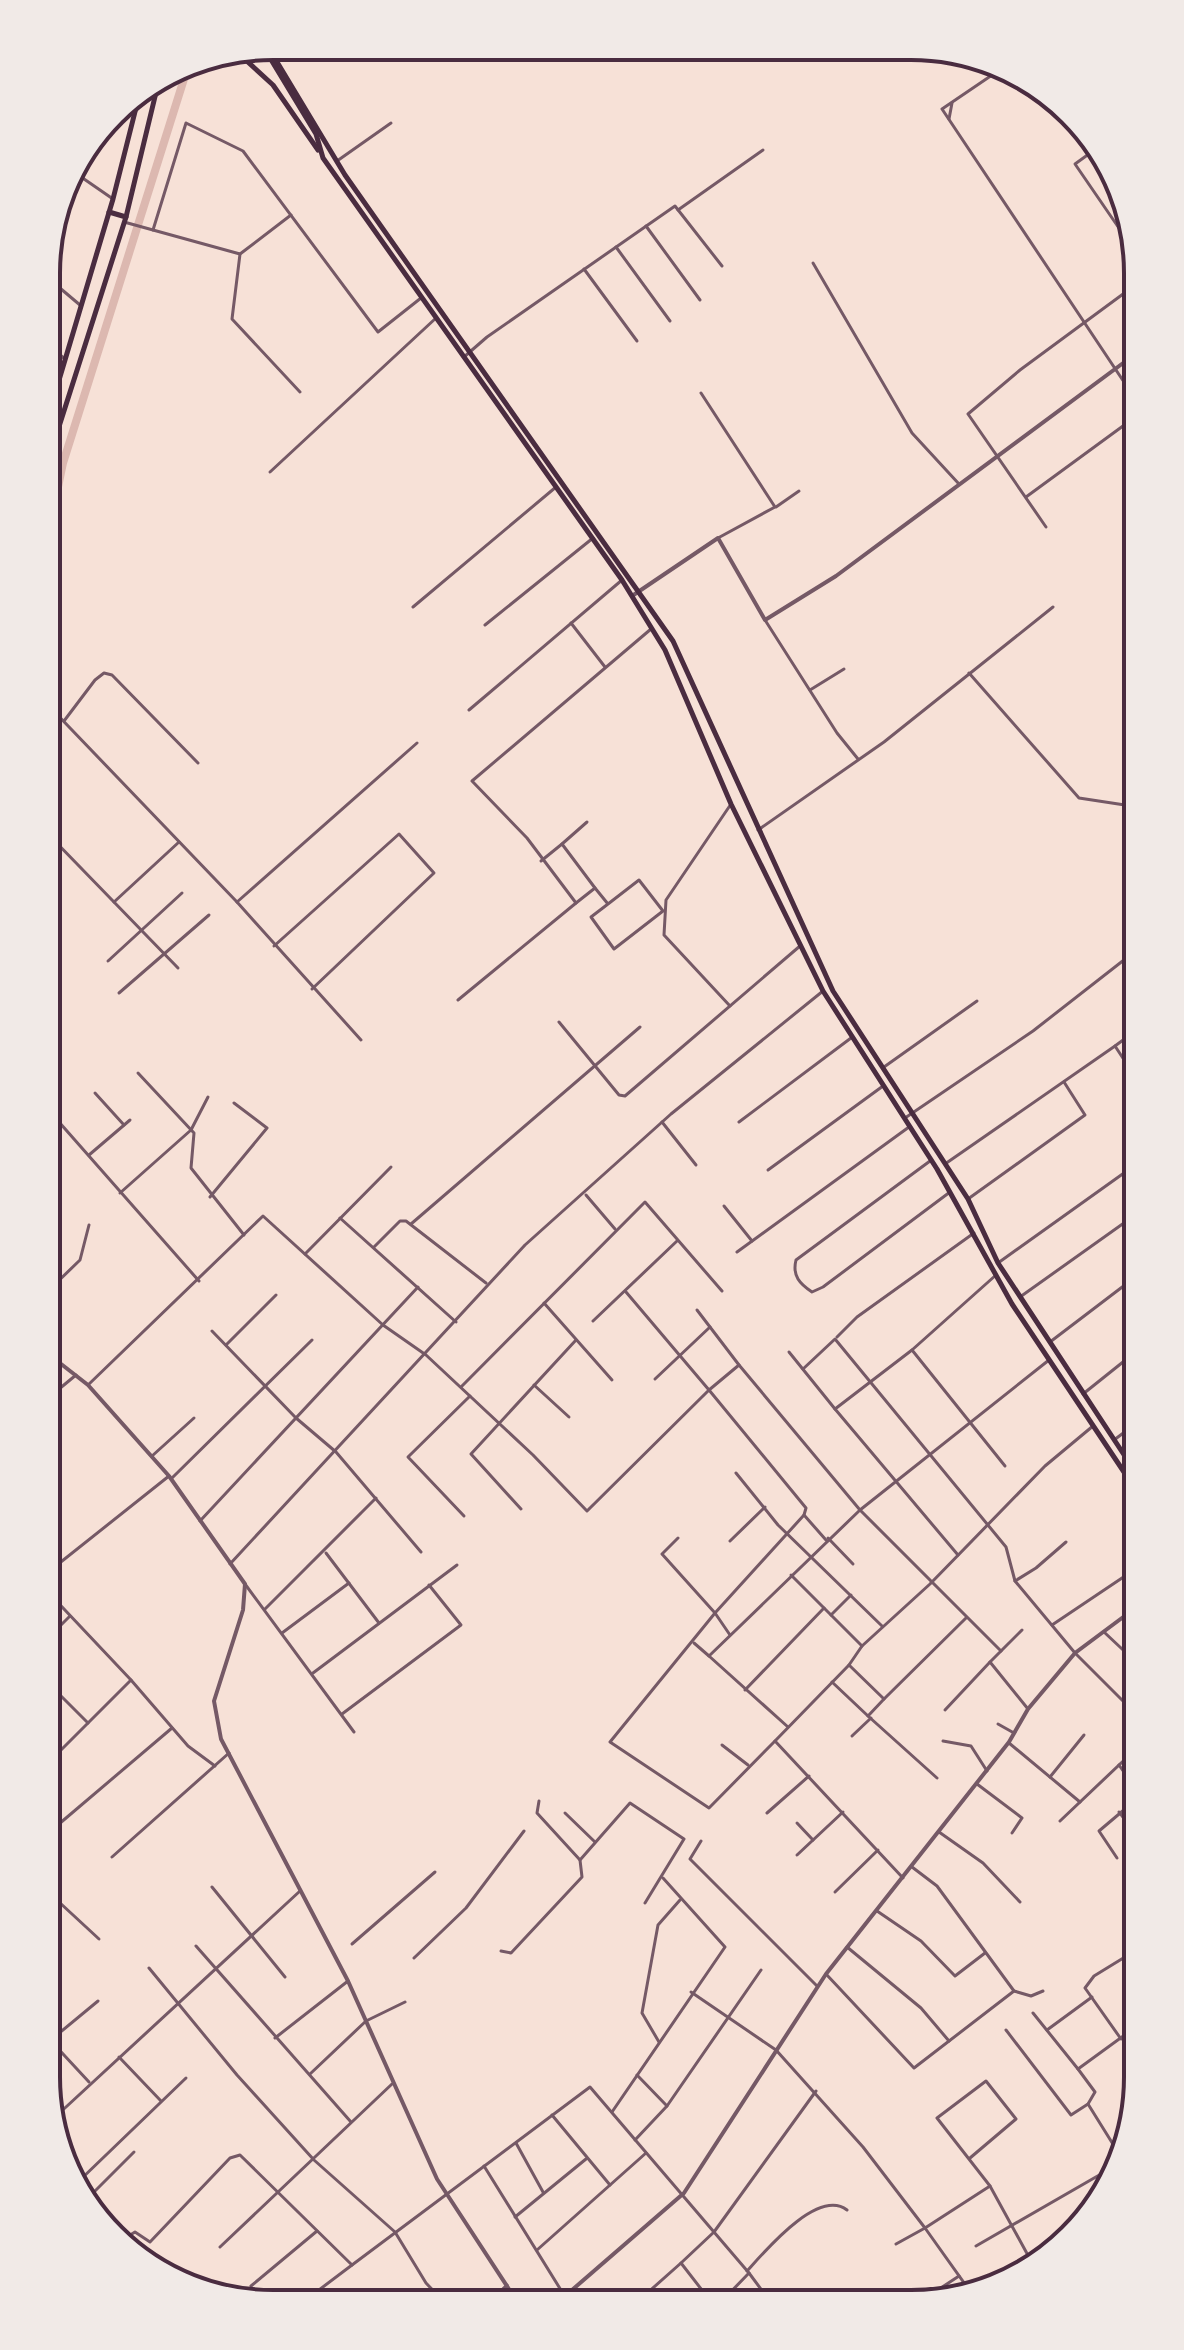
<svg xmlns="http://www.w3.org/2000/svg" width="1184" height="2350" font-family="'Titillium Web',sans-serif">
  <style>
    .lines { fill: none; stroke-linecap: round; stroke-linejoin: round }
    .canal { stroke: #dcb8b0; stroke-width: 8 }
    .minor { stroke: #755966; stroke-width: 3 }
    .tertiary { stroke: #755966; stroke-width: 4 }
    .primary { stroke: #4a2c40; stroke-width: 5 }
    .rim { fill: none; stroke: #4a2c40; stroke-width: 4 }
  </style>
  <rect width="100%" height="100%" fill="#f7e1d7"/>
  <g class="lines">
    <polyline class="canal" points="48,535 63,463 189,63"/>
    <g class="minor">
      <polyline points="998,71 942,109 1138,403"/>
      <polyline points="949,119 952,103"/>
      <polyline points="1093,151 1075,164 1134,250"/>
      <polyline points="337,161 391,123"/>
      <polyline points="71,170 113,199"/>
      <polyline points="678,210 763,150"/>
      <polyline points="291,215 240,254 232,319 300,392"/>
      <polyline points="124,222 240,254"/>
      <polyline points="646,226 700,300"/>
      <polyline points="153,230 186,123 243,151 378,332 421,298"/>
      <polyline points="616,247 670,321"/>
      <polyline points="813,263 912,433 959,484"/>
      <polyline points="584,269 637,341"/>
      <polyline points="48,278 80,305"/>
      <polyline points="48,345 65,359"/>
      <polyline points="464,357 487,337 675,206 722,266"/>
      <polyline points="701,393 775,507 718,538"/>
      <polyline points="270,472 436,318"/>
      <polyline points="1026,497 1138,415"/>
      <polyline points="776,507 799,491"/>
      <polyline points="1046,527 968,414 1020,370 1138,283"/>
      <polyline points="413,607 556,487"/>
      <polyline points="765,620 837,733 858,759"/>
      <polyline points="571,623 605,667"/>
      <polyline points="485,625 593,538"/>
      <polyline points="969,673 1079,798 1138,807"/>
      <polyline points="810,690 844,669"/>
      <polyline points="47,704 237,902 361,1040"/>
      <polyline points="469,710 622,580"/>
      <polyline points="64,721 95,680 104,673 112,675 198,763"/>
      <polyline points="587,822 562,844 595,888"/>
      <polyline points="758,830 884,742 1053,607"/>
      <polyline points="47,833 178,968"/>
      <polyline points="541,861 562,844"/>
      <polyline points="114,902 179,842"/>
      <polyline points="237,902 417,743"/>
      <polyline points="576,903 595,888 608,904 639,880 663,911 614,949 591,917 608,904"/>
      <polyline points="274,946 399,834 434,873 312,989"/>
      <polyline points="108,961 182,893"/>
      <polyline points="119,993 209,915"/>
      <polyline points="458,1000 576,903 527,838 472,781 651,629"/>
      <polyline points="730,1006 664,935 666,900 731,804"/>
      <polyline points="559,1022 619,1095 625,1096 800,946"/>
      <polyline points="1115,1046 1138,1029"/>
      <polyline points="884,1067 977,1001"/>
      <polyline points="138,1073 194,1133 191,1168 244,1235"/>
      <polyline points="95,1093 124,1125"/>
      <polyline points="905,1118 1033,1031 1138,949"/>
      <polyline points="59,1122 199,1281"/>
      <polyline points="662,1122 696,1165"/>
      <polyline points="739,1122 851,1038"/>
      <polyline points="89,1155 130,1120"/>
      <path d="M930 1161 796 1260C792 1276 800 1284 812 1292L823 1287 950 1192"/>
      <polyline points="945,1164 1115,1046 1132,1072 1138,1068"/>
      <polyline points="768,1170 883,1086"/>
      <polyline points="120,1193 191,1130 208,1097"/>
      <polyline points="586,1195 615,1229"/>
      <polyline points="210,1197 267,1128 234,1103"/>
      <polyline points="968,1199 1085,1115 1064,1082"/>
      <polyline points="724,1206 752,1241"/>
      <polyline points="340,1218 456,1322"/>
      <polyline points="411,1224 640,1027"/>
      <polyline points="374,1247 400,1221 406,1221 486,1283"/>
      <polyline points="737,1252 909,1127"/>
      <polyline points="305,1254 391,1167"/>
      <polyline points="998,1263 1138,1163"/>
      <polyline points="47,1292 80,1260 89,1225"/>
      <polyline points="1020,1297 1138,1213"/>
      <polyline points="544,1303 612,1380"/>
      <polyline points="697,1310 739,1365"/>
      <polyline points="593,1321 677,1241"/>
      <polyline points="212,1331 296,1418 336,1452 421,1552"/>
      <polyline points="837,1337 857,1317 974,1233"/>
      <polyline points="1050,1342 1138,1275"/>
      <polyline points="226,1345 276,1295"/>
      <polyline points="912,1350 1005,1466"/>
      <polyline points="789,1352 835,1409"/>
      <polyline points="803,1369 835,1339 1006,1547 1015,1581 1075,1653 1138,1716"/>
      <polyline points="655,1379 710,1327"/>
      <polyline points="88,1385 263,1216 383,1325 426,1355 533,1455 587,1511 709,1390 626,1292"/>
      <polyline points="534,1385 569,1417"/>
      <polyline points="461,1387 645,1202 722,1291"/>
      <polyline points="1083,1394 1138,1350"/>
      <polyline points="47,1399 76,1375"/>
      <polyline points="1114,1440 1138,1422"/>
      <polyline points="152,1456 194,1418"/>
      <polyline points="736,1473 778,1525 882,1626"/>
      <polyline points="172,1478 312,1340"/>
      <polyline points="521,1509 471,1454 576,1340"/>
      <polyline points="464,1516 408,1457 470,1396"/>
      <polyline points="200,1521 418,1287"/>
      <polyline points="678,1538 662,1554 715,1613 804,1515"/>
      <polyline points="828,1538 853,1564"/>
      <polyline points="826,1540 804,1515 806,1508 709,1390 739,1365 860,1510 1001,1651 990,1662 1028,1709"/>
      <polyline points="730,1541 765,1507"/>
      <polyline points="326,1553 379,1623"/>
      <polyline points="958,1555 835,1409 912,1350 996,1275"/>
      <polyline points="230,1564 525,1245 671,1114 823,991"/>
      <polyline points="47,1573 169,1476"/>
      <polyline points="791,1575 862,1646"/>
      <polyline points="1015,1581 1036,1568 1066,1542"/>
      <polyline points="245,1584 354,1732"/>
      <polyline points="265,1609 376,1498"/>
      <polyline points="831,1615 851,1595"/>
      <polyline points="1052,1625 1128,1574 1138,1559"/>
      <polyline points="1104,1632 1138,1664"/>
      <polyline points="282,1633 349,1583"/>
      <polyline points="730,1635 715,1613 610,1742 709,1808 775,1741"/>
      <polyline points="46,1640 70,1616"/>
      <polyline points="694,1643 709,1656"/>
      <polyline points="1001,1651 1022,1630"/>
      <polyline points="849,1665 884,1699 966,1618"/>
      <polyline points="313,1673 457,1565"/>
      <polyline points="131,1680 188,1746 215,1766"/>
      <polyline points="46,1681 88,1723"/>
      <polyline points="832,1682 868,1716 884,1699"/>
      <polyline points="745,1690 824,1608"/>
      <polyline points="945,1710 990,1662"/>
      <polyline points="342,1714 461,1625 429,1585"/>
      <polyline points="868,1716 937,1778"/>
      <polyline points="998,1724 1014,1733"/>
      <polyline points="788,1727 709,1656 860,1510 1049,1360"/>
      <polyline points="852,1736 871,1718"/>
      <polyline points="943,1741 971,1746 987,1771"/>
      <polyline points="1009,1743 1080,1802"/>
      <polyline points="722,1745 748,1765"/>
      <polyline points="46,1765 131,1680 47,1591"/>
      <polyline points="1119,1765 1138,1792"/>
      <polyline points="1050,1777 1084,1735"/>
      <polyline points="977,1784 1022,1818 1012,1833"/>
      <polyline points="539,1801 537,1813 580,1860"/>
      <polyline points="1119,1812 1138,1836"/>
      <polyline points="565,1813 595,1842"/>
      <polyline points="767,1813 809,1776"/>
      <polyline points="1060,1821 1138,1747"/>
      <polyline points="797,1823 813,1840"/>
      <polyline points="59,1824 172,1728"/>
      <polyline points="939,1832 983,1863 1020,1902"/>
      <polyline points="701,1841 690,1859 817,1986"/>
      <polyline points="797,1855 843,1812"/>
      <polyline points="112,1857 229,1753"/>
      <polyline points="1117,1858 1099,1831 1138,1798"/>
      <polyline points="903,1878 775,1741 849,1665 862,1646 930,1584 1045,1466 1093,1426"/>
      <polyline points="212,1887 285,1977"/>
      <polyline points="46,1890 99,1939"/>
      <polyline points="835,1892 878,1850"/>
      <polyline points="1130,1894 1138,1888"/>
      <polyline points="877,1911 921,1941 955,1976 985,1953"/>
      <polyline points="352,1944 435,1872"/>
      <polyline points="196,1946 351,2122"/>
      <polyline points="847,1947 921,2008 949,2041"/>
      <polyline points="501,1951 511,1953 582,1877 580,1860 630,1803 684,1839 645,1903"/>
      <polyline points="414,1958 466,1908 524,1831"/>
      <polyline points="149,1968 237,2075 314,2160 395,2232 426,2283 445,2303"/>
      <polyline points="826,1974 914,2068 1014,1991 937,1886 912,1867"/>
      <polyline points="1014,1991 1031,1996 1043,1991"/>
      <polyline points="691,1992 776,2050 863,2147 925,2228 990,2186"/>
      <polyline points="1033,2013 1078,2069"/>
      <polyline points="1006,2030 1071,2115 1088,2104 1095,2092 1078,2069 1137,2026"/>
      <polyline points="1047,2030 1092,1997"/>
      <polyline points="275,2038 348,1981"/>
      <polyline points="1121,2039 1085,1988 1094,1976 1138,1949"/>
      <polyline points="51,2041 89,2082"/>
      <polyline points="659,2042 642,2013 658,1925 680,1900"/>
      <polyline points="46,2044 98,2001"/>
      <polyline points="119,2057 161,2101"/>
      <polyline points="310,2074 366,2021 405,2002"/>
      <polyline points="637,2075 667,2106 761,1970"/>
      <polyline points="1088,2104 1116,2149"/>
      <polyline points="612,2112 725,1947 663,1878"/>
      <polyline points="552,2115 610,2185"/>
      <polyline points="53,2119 300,1891"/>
      <polyline points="635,2140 667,2106"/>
      <polyline points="516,2143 543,2192"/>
      <polyline points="970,2158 1016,2119 986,2081 937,2118 990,2186 1030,2259"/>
      <polyline points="484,2166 564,2295"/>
      <polyline points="79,2181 186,2078"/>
      <polyline points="89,2197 134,2152"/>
      <polyline points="515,2217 586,2159"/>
      <polyline points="122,2240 135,2232 150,2242 230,2158 240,2155 352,2265 590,2087 749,2273 720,2303"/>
      <polyline points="896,2244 925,2228 972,2294"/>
      <polyline points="976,2246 1108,2170"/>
      <polyline points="220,2247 392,2084"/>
      <polyline points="537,2250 646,2153"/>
      <polyline points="154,2262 159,2257 176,2272"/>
      <polyline points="681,2263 714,2232 816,2091"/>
      <path d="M747 2271C766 2250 818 2188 847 2210"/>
      <polyline points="749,2273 772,2304"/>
      <polyline points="251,2286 317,2231"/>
      <polyline points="303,2302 352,2265"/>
      <polyline points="488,2303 507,2285"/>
      <polyline points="636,2303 681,2263 712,2303"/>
      <polyline points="918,2303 959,2276"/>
    </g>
    <g class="tertiary">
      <polyline points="632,596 718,538 765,620 836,576 1138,352"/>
      <polyline points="47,1353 88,1385 169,1476 245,1584 243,1610 214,1701 221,1739 348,1981 437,2179 518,2303"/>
      <polyline points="90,2198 115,2225 122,2246"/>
      <polyline points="557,2303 684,2193 826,1974 1009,1742 1028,1709 1075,1653 1138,1606"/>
    </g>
    <g class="primary">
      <polyline points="268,47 345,175 673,641 833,991 968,1199 998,1263 1138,1476"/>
      <polyline points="264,48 316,134 323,158 345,189 622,580 665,650 731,804 823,991 937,1169 1012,1304 1138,1493"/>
      <polyline points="238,53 273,85 318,150"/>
      <polyline points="109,212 126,217"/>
      <polyline points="48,417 113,199 140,92"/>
      <polyline points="48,461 126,217 159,80"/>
    </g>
  </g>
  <path d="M0 0H1184V2350H0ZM273 60H911A213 213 0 0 1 1124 273V2077A213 213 0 0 1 911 2290H273A213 213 0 0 1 60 2077V273A213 213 0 0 1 273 60Z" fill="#f1eae7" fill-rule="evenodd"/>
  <path class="rim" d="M273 60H911A213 213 0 0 1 1124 273V2077A213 213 0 0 1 911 2290H273A213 213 0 0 1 60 2077V273A213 213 0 0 1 273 60Z"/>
</svg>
